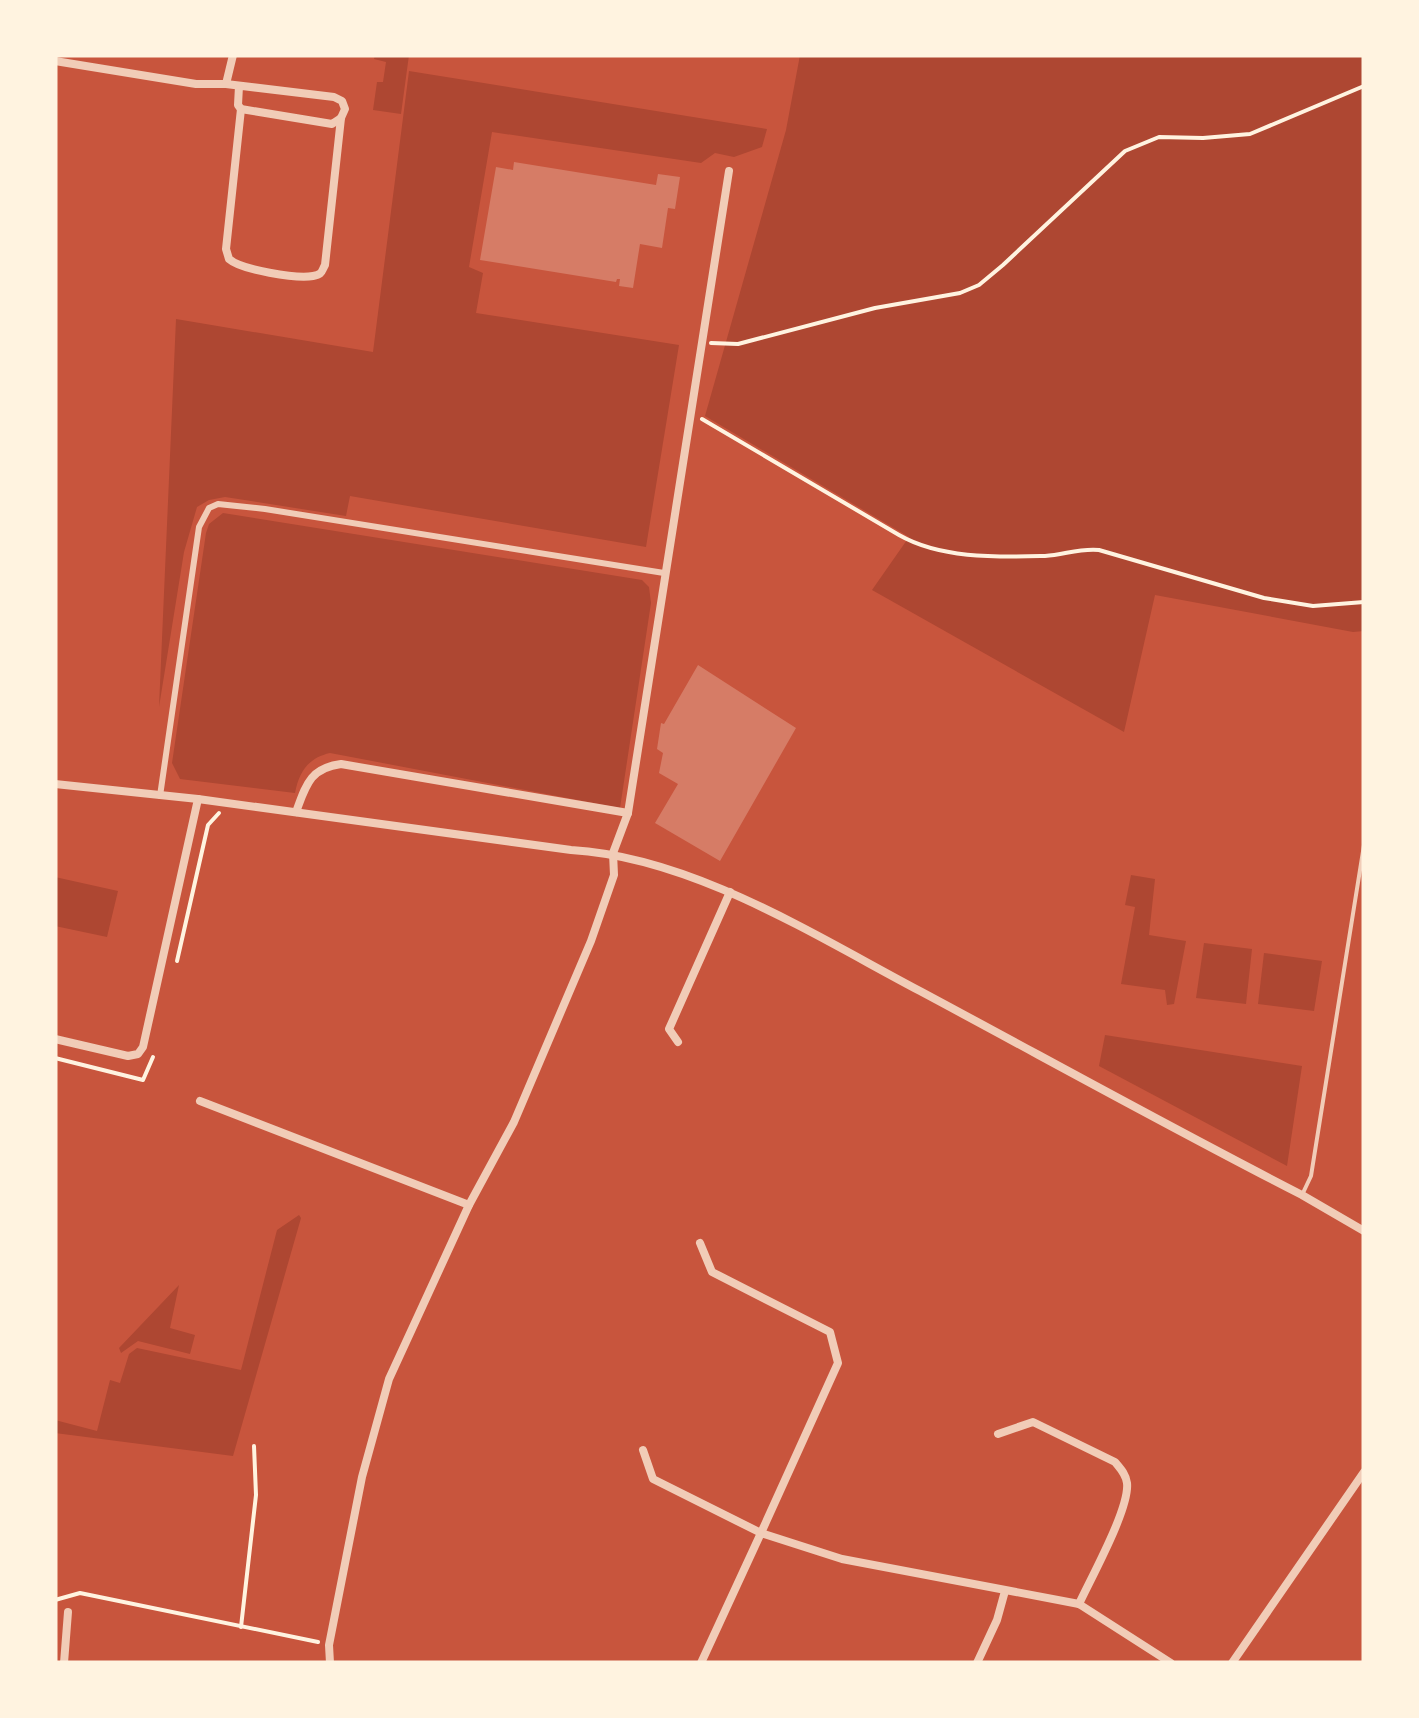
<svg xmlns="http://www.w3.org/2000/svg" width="1419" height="1718" font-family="Overpass,sans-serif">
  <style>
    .green { fill: #ae4732 }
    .building { fill: #d67c66 }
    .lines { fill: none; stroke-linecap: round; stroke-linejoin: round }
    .path { stroke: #fff3e0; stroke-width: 4 }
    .service { stroke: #f1ccb7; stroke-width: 4 }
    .pedestrian { stroke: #f1ccb7; stroke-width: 6 }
    .minor { stroke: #f1ccb7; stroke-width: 8 }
  </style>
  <rect width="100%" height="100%" fill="#c8553d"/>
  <g class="green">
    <polygon points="375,55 409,55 401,114 373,110 377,82 383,82 386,62 374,59"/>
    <polygon points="800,55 1364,55 1364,631 1353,632 1155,595 1124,732 872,590 909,537 705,416 786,130"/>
    <polygon points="409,71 767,129 762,147 734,157 715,153 701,163 492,132 469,267 483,273 476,313 679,345 646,547 350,496 346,516 225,497 209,500 197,507 184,552 159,707 176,319 373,352"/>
    <path d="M223 513 642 580 649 587 651 603 620 808 330 753C308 758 299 772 295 793L180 779 172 763 206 533 209 524Z"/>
    <polygon points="1131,875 1155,879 1149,935 1186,941 1174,1004 1167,1005 1165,990 1121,984 1135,907 1125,905"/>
    <polygon points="55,877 118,891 107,937 55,926"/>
    <polygon points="1204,943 1252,949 1246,1004 1196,998"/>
    <polygon points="1264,953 1322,961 1314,1011 1258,1004"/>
    <polygon points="1105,1035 1302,1066 1287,1166 1099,1066"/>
    <polygon points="299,1215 301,1218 233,1456 55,1433 55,1420 97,1431 110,1380 120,1383 129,1354 137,1348 241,1370 277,1230"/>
    <polygon points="179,1285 170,1328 195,1335 190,1354 138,1341 121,1353 119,1348"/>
  </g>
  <g class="building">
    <polygon points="514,162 656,185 658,174 680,177 675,209 668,208 662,248 640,244 633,288 619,286 620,279 617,279 616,282 480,260 496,167 513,170"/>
    <polygon points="698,665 796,728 720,861 655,823 678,784 659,773 663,753 657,749 661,723 664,724"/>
  </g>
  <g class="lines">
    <g class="path">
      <polyline points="711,343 738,344 875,308 960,293 979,285 1003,265 1125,151 1159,137 1203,138 1250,134 1364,86"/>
      <path d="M702 419 899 535C941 559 997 557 1045 556 1064 555 1079 548 1099 550L1264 598 1313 606 1364 602"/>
      <polyline points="177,961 208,825 219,813"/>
      <polyline points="55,1058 143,1080 153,1057"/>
      <polyline points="55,1600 80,1593 318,1642"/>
      <polyline points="241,1627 256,1495 254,1446"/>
    </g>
    <polyline class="service" points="1302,1195 1311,1176 1364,845"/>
    <polyline class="pedestrian" points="160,796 199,527 209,508 218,504 265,509 664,573"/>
    <g class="minor">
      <polyline points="55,61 196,84 226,84 233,55"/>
      <polyline points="226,84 334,97 342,101 345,109 341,118 332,124 241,109 238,105 239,86"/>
      <path d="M241 109 226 249 229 259C241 270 297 279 313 276 323 274 321 272 325 265L341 118"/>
      <path d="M55 784 198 799 571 850C692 857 814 935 920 991 1047 1059 1173 1129 1302 1195L1364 1231"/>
      <path d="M296 812C306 785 310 768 341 764L628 813"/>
      <polyline points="55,1039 128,1056 138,1054 143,1047 198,799"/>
      <polyline points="678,1042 669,1029 730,892"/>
      <polyline points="200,1101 469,1205"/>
      <path d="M998 1434 1033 1422 1115 1462C1120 1468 1126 1474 1127 1483 1130 1508 1091 1578 1079 1604"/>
      <polyline points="643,1450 653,1479 761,1533 838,1363 830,1332 712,1272 700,1243"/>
      <polyline points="64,1663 68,1612"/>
      <polyline points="330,1663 329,1645 362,1477 389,1379 469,1205 514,1122 591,941 614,875 613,853 628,813 729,171"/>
      <polyline points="701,1663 761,1533 842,1559 1079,1604 1171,1663"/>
      <polyline points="977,1663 997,1620 1005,1591"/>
      <polyline points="1232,1663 1364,1472"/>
    </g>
  </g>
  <rect width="1419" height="1718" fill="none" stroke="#fff3e0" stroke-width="115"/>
</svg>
